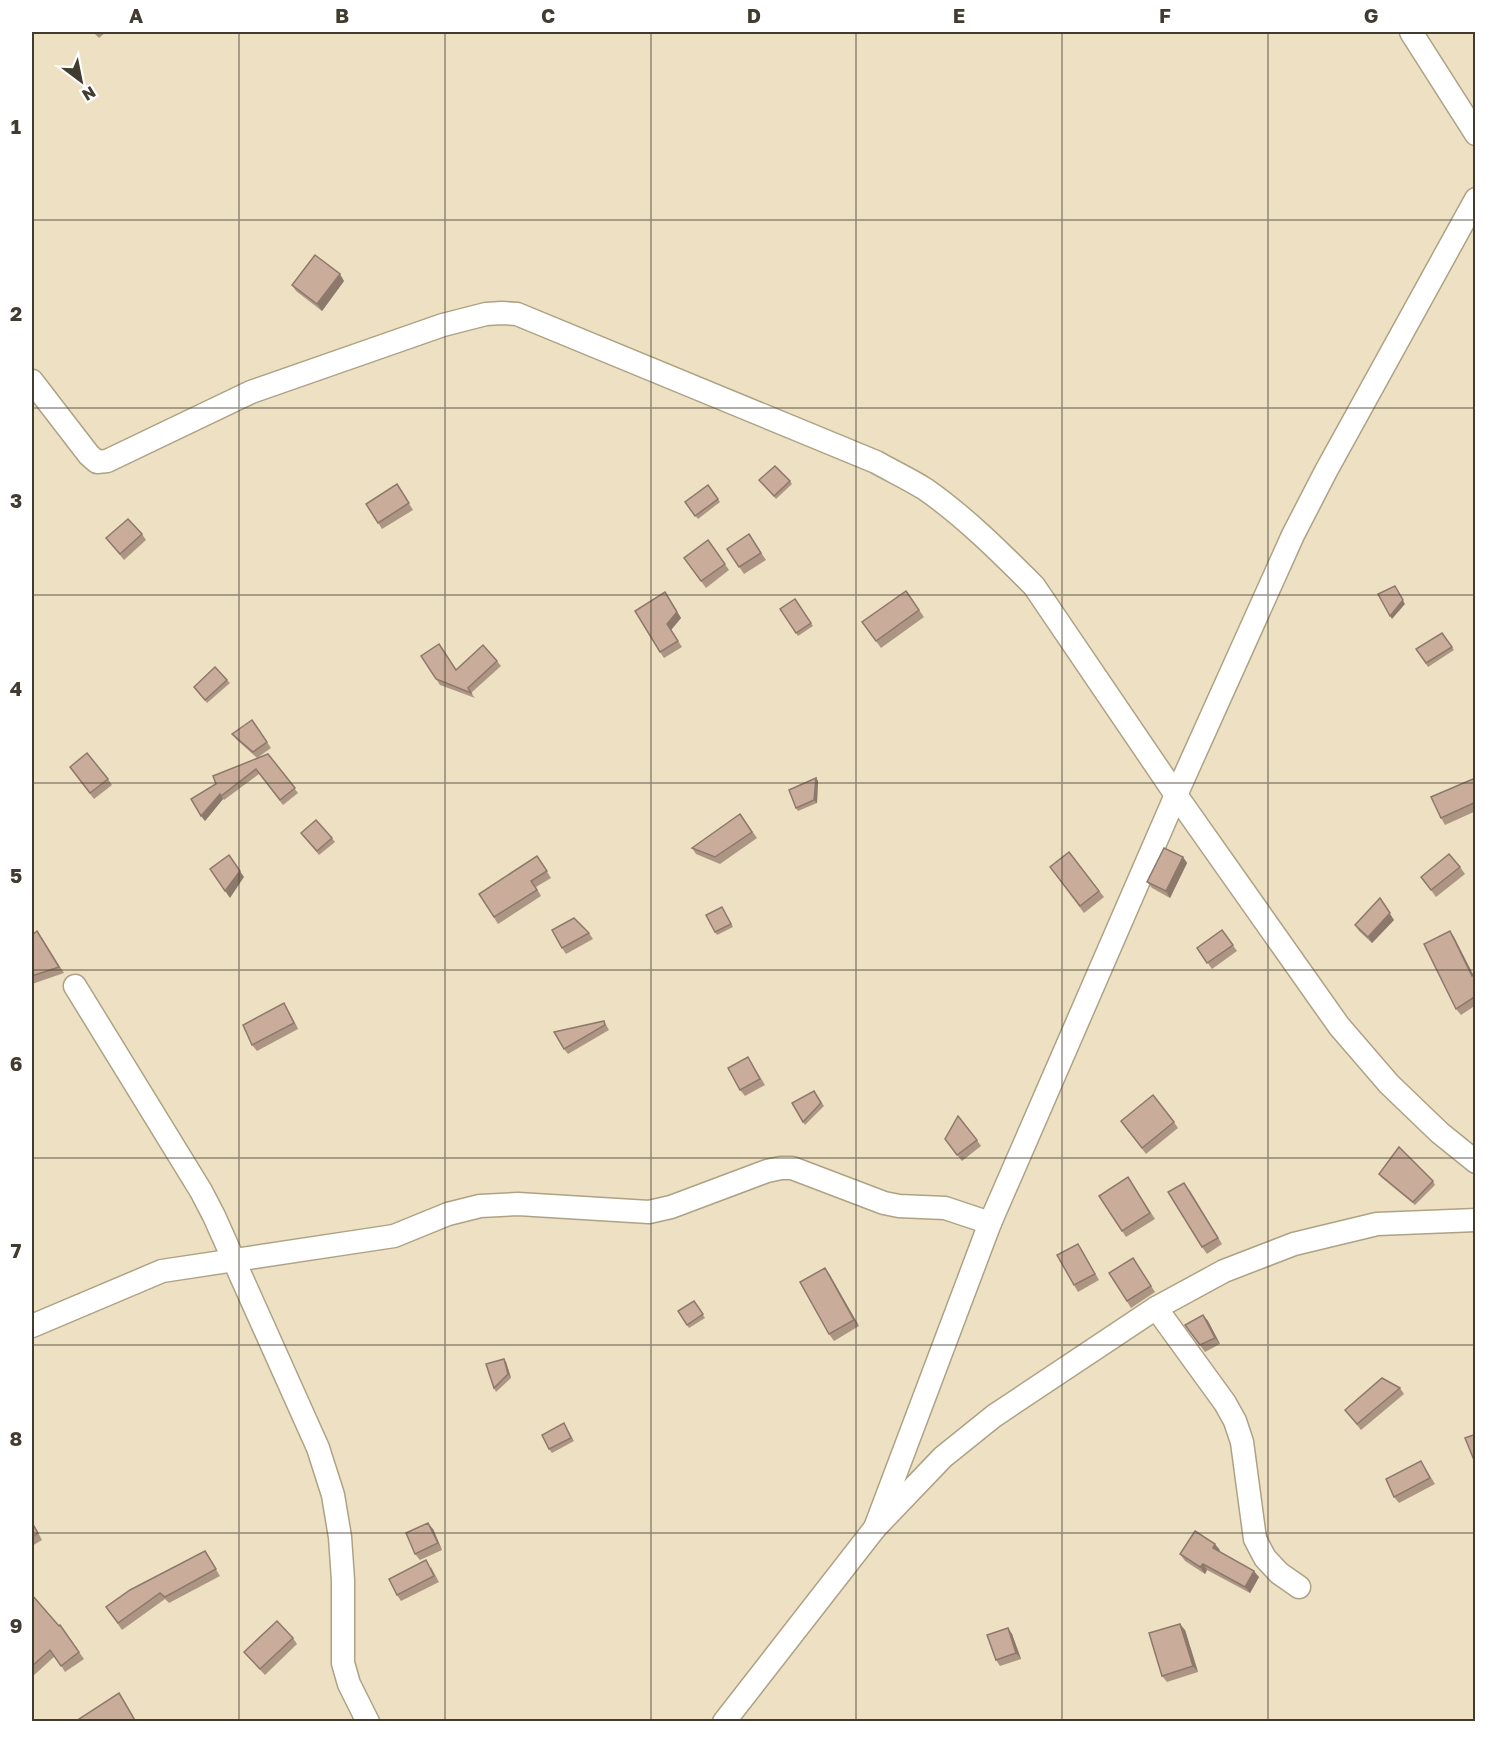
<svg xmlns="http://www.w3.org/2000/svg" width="1507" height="1753" font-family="'Golos Text',sans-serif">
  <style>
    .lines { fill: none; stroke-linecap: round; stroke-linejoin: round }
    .street-casing { stroke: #aea285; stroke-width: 25 }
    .street { stroke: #fff; stroke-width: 22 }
    .wall { fill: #ad9584 }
    .shaded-wall { fill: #8d796c }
    .building { fill: #c9ad9a; stroke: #8d796c; stroke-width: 1.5 }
    .grid { fill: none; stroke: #423c30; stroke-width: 1.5; stroke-opacity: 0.55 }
    .neatline { fill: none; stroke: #423c30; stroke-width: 2 }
    .grid-label { font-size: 20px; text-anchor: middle; font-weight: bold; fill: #423c30 }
  </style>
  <rect width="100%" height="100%" fill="#eee1c3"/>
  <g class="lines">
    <defs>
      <g id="street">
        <polyline points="1411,32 1476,134"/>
        <path d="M32 381 89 455 97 462 107 461 251 392 443 325 486 314 502 313 517 314 876 462C892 471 909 479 925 489 964 516 1001 553 1034 586L1176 795 1339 1026 1389 1084 1440 1133 1476 1162"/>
        <polyline points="75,986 201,1191 214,1216 318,1448 333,1495 340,1537 343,1580 343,1663 349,1684 368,1722"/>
        <polyline points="1156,1308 1225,1403 1235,1421 1242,1442 1255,1539 1265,1558 1279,1573 1299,1587"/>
        <polyline points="32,1326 162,1271 394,1236 448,1214 480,1206 518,1204 649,1212 671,1207 767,1171 781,1168 792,1168 884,1203 899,1206 945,1208 990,1223"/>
        <polyline points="875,1528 990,1223 1014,1168 1176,795 1293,535 1326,471 1476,199"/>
        <polyline points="724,1722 875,1528 943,1457 994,1416 1156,1308 1224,1271 1294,1244 1377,1224 1476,1220"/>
      </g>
    </defs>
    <use href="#street" class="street-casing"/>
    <use href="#street" class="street"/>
  </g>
  <g class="wall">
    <polygon points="93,32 106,32 99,38"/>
    <polygon points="344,281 322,311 296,291 292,285"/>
    <polygon points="759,480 790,481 792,484 776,499"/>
    <polygon points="397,484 413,510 382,529 366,504"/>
    <polygon points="708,485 720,502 698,519 685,502"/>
    <polygon points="142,534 146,540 124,560 106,538"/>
    <polygon points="749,534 766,560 744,574 727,549"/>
    <polygon points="708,540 729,570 706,588 684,558"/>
    <polygon points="906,591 924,617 881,648 862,622"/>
    <polygon points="665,592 681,618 671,630 682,647 664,658 660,652"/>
    <polygon points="795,599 813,626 798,636 780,609"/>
    <polygon points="1442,633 1454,650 1428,667 1416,649"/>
    <polygon points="421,656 456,670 497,661 501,666 471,693 475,698 440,685"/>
    <polygon points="227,680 230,683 207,703 196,690"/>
    <polygon points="252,720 271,748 257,758 237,740 232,734"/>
    <polygon points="268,754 298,793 283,805 259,774 224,800 223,799 205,821 216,784"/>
    <polygon points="74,773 108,779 112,785 94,799"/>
    <polygon points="816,778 818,781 817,803 798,811 796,808"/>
    <polygon points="1473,779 1476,783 1476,811 1445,825 1441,818"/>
    <polygon points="740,814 757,838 720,864 696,854 692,848"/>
    <polygon points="303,836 332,838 335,842 319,855"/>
    <polygon points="1069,852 1104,897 1084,913 1050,867"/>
    <polygon points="537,856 551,878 536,887 541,896 498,924 479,894"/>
    <polygon points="1183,857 1187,863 1170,898 1152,888 1147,882"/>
    <polygon points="1460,867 1465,874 1436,897 1421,877"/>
    <polygon points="724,910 733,927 717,935 715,932"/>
    <polygon points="1394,920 1372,943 1359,931 1355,925"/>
    <polygon points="1222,930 1237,951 1212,969 1197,948"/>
    <polygon points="1450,931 1454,937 1473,976 1476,974 1476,1005 1461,1015 1456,1009"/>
    <polygon points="589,933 593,939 566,954 562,948"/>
    <polygon points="32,935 42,938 64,973 32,984"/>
    <polygon points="288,1010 298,1029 257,1051 252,1045"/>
    <polygon points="604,1021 609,1030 568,1054 564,1049"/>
    <polygon points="748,1057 765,1085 745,1096 740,1090"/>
    <polygon points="814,1091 824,1106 805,1125 803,1122"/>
    <polygon points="1121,1121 1174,1122 1178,1128 1146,1154"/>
    <polygon points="977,1140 981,1146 962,1161 949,1145"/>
    <polygon points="1379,1174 1433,1181 1435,1185 1415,1205 1381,1177"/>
    <polygon points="1128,1177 1155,1219 1126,1237 1099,1196"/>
    <polygon points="1189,1189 1222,1244 1207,1254 1202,1247"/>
    <polygon points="1082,1250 1099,1280 1078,1292 1074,1285"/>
    <polygon points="1133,1258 1155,1292 1131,1308 1109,1273"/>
    <polygon points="825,1268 859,1326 834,1341 829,1334"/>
    <polygon points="694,1301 705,1318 689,1328 678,1311"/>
    <polygon points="1203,1315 1208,1321 1220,1344 1205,1352 1185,1325"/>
    <polygon points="506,1362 511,1378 496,1392 494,1388"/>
    <polygon points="1400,1388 1404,1394 1361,1430 1345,1410"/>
    <polygon points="566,1426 574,1441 552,1453 549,1449"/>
    <polygon points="1421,1461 1435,1484 1399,1503 1394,1497"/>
    <polygon points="32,1521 42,1540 32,1546"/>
    <polygon points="433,1529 442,1550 420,1560 415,1554"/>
    <polygon points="1220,1550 1219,1551 1259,1577 1250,1593 1207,1570 1205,1574 1185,1561 1180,1554"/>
    <polygon points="205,1551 220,1576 169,1603 165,1599 122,1630 106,1607"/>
    <polygon points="431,1567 439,1582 401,1601 397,1595"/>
    <polygon points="32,1595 59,1626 60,1625 84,1659 65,1672 55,1656 32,1677"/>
    <polygon points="1008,1628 1012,1634 1021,1659 1000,1666 996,1660"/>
    <polygon points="1185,1630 1198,1672 1167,1682 1162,1676"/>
    <polygon points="293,1638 297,1644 265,1675 249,1658 244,1652"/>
  </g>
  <g class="shaded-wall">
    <polygon points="340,274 344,281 322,311 317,304"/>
    <polygon points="1397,589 1405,604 1392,619 1390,616"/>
    <polygon points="665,592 681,618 671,630 682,647 667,624"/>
    <polygon points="816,778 818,781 817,803 814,800"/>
    <polygon points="220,794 223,799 205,821 201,816"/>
    <polygon points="1183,857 1187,863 1170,898 1166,891"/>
    <polygon points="240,871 244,877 230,898 225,891"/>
    <polygon points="1380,898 1394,920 1372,943 1368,937"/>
    <polygon points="1450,931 1454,937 1476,980 1472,976"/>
    <polygon points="284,1003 288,1010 298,1029 294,1023"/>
    <polygon points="825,1268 830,1275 859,1326 854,1320"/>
    <polygon points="1203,1315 1208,1321 1220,1344 1215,1338"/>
    <polygon points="504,1359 506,1362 511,1378 508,1374"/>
    <polygon points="428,1523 433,1529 442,1550 438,1543"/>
    <polygon points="1215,1544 1220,1550 1217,1554 1213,1548"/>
    <polygon points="1203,1564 1207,1570 1205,1574 1200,1567"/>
    <polygon points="1254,1571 1259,1577 1250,1593 1245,1587"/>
    <polygon points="1180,1624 1185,1630 1198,1672 1193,1666"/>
    <polygon points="1008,1628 1012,1634 1021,1659 1016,1653"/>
  </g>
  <g class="building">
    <polygon points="315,255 340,274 317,304 292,285"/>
    <polygon points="775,466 790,481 774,496 759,480"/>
    <polygon points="397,484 409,503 378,523 366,504"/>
    <polygon points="708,485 718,499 695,516 685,502"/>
    <polygon points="128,519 142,534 120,554 106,538"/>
    <polygon points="749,534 761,553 739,567 727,549"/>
    <polygon points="708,540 725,564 701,581 684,558"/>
    <polygon points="1395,586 1403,600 1390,616 1378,594"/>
    <polygon points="906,591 919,610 876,641 862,622"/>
    <polygon points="665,592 677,612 667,624 678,641 660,652 635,611"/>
    <polygon points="795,599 811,623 796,633 780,609"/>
    <polygon points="1442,633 1452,647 1426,663 1416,649"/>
    <polygon points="439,644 456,670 483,645 497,661 468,688 471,693 436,679 421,656"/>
    <polygon points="215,667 227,680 205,700 194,687"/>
    <polygon points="252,720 267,742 253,752 232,734"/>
    <polygon points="87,753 108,779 90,793 70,767"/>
    <polygon points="268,754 295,788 280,800 256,769 221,796 220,794 201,816 191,799 216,784 213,776"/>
    <polygon points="816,778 814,800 796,808 789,790"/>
    <polygon points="1473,779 1476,785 1476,802 1441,818 1431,797"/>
    <polygon points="740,814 752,832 715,857 692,848"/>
    <polygon points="316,820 332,838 317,851 301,833"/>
    <polygon points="1164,848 1183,857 1166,891 1147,882"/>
    <polygon points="1069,852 1099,891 1080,906 1050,867"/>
    <polygon points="1449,854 1460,867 1431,890 1421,877"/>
    <polygon points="229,855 240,871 225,891 210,869"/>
    <polygon points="537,856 547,871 531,881 537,890 494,917 479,894"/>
    <polygon points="1380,898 1390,913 1368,937 1355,925"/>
    <polygon points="722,907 731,924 715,932 706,915"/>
    <polygon points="574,918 589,933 562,948 552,930"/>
    <polygon points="1222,930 1233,945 1207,963 1197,948"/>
    <polygon points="37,931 59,967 32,976 32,935"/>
    <polygon points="1450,931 1472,976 1476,974 1476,996 1456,1009 1424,944"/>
    <polygon points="284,1003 294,1023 252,1045 243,1025"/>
    <polygon points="604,1021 605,1025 564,1049 554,1032"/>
    <polygon points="748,1057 760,1079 740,1090 728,1068"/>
    <polygon points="814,1091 821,1103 803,1122 792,1103"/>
    <polygon points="1153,1095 1174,1122 1142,1148 1121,1121"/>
    <polygon points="958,1116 977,1140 957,1155 945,1139"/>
    <polygon points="1399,1147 1433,1181 1413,1202 1379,1174"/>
    <polygon points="1128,1177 1150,1213 1122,1231 1099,1196"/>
    <polygon points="1184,1183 1218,1238 1202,1247 1168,1192"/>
    <polygon points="1078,1244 1095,1274 1074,1285 1057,1255"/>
    <polygon points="1133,1258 1151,1286 1127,1301 1109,1273"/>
    <polygon points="825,1268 854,1320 829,1334 800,1282"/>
    <polygon points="694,1301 703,1314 687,1325 678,1311"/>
    <polygon points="1203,1315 1215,1338 1200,1345 1185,1325"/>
    <polygon points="504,1359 508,1374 494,1388 486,1364"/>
    <polygon points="1382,1378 1400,1388 1357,1424 1345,1410"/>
    <polygon points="564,1423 571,1438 549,1449 542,1435"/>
    <polygon points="1476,1434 1476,1460 1474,1460 1465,1438"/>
    <polygon points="1421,1461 1430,1478 1394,1497 1386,1479"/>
    <polygon points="32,1523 38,1533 32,1537"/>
    <polygon points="428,1523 438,1543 415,1554 406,1533"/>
    <polygon points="1195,1531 1215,1544 1213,1548 1254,1571 1245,1587 1203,1564 1200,1567 1180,1554"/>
    <polygon points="205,1551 216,1569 165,1597 160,1593 118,1623 106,1607 130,1590"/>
    <polygon points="426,1560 434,1576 397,1595 389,1579"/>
    <polygon points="32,1595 59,1626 60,1625 79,1652 61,1666 50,1650 32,1666"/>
    <polygon points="277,1621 293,1638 260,1669 244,1652"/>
    <polygon points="1180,1624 1193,1666 1162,1676 1149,1633"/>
    <polygon points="1008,1628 1016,1653 996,1660 987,1635"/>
    <polygon points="119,1693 136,1722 80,1722 79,1719"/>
  </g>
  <path class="grid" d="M239 32V1722M445 32V1722M651 32V1722M856 32V1722M1062 32V1722M1268 32V1722M32 220H1476M32 408H1476M32 595H1476M32 783H1476M32 970H1476M32 1158H1476M32 1345H1476M32 1533H1476"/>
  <rect width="1507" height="1753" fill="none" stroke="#ffffff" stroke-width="66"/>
  <g transform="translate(81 81) rotate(148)" stroke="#ffffff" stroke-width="4.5" paint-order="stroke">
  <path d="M0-4.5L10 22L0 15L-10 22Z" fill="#423c30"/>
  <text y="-9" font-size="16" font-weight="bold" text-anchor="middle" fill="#423c30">N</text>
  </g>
  <rect x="33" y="33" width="1441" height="1687" class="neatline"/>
  <g class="grid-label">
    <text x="136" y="23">A</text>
    <text x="342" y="23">B</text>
    <text x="548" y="23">C</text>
    <text x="754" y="23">D</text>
    <text x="959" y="23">E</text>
    <text x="1165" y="23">F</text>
    <text x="1371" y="23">G</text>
    <text x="16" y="134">1</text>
    <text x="16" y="321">2</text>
    <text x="16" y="508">3</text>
    <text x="16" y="696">4</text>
    <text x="16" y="883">5</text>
    <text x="16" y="1071">6</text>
    <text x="16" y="1258">7</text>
    <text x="16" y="1446">8</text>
    <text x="16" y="1633">9</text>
  </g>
</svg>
